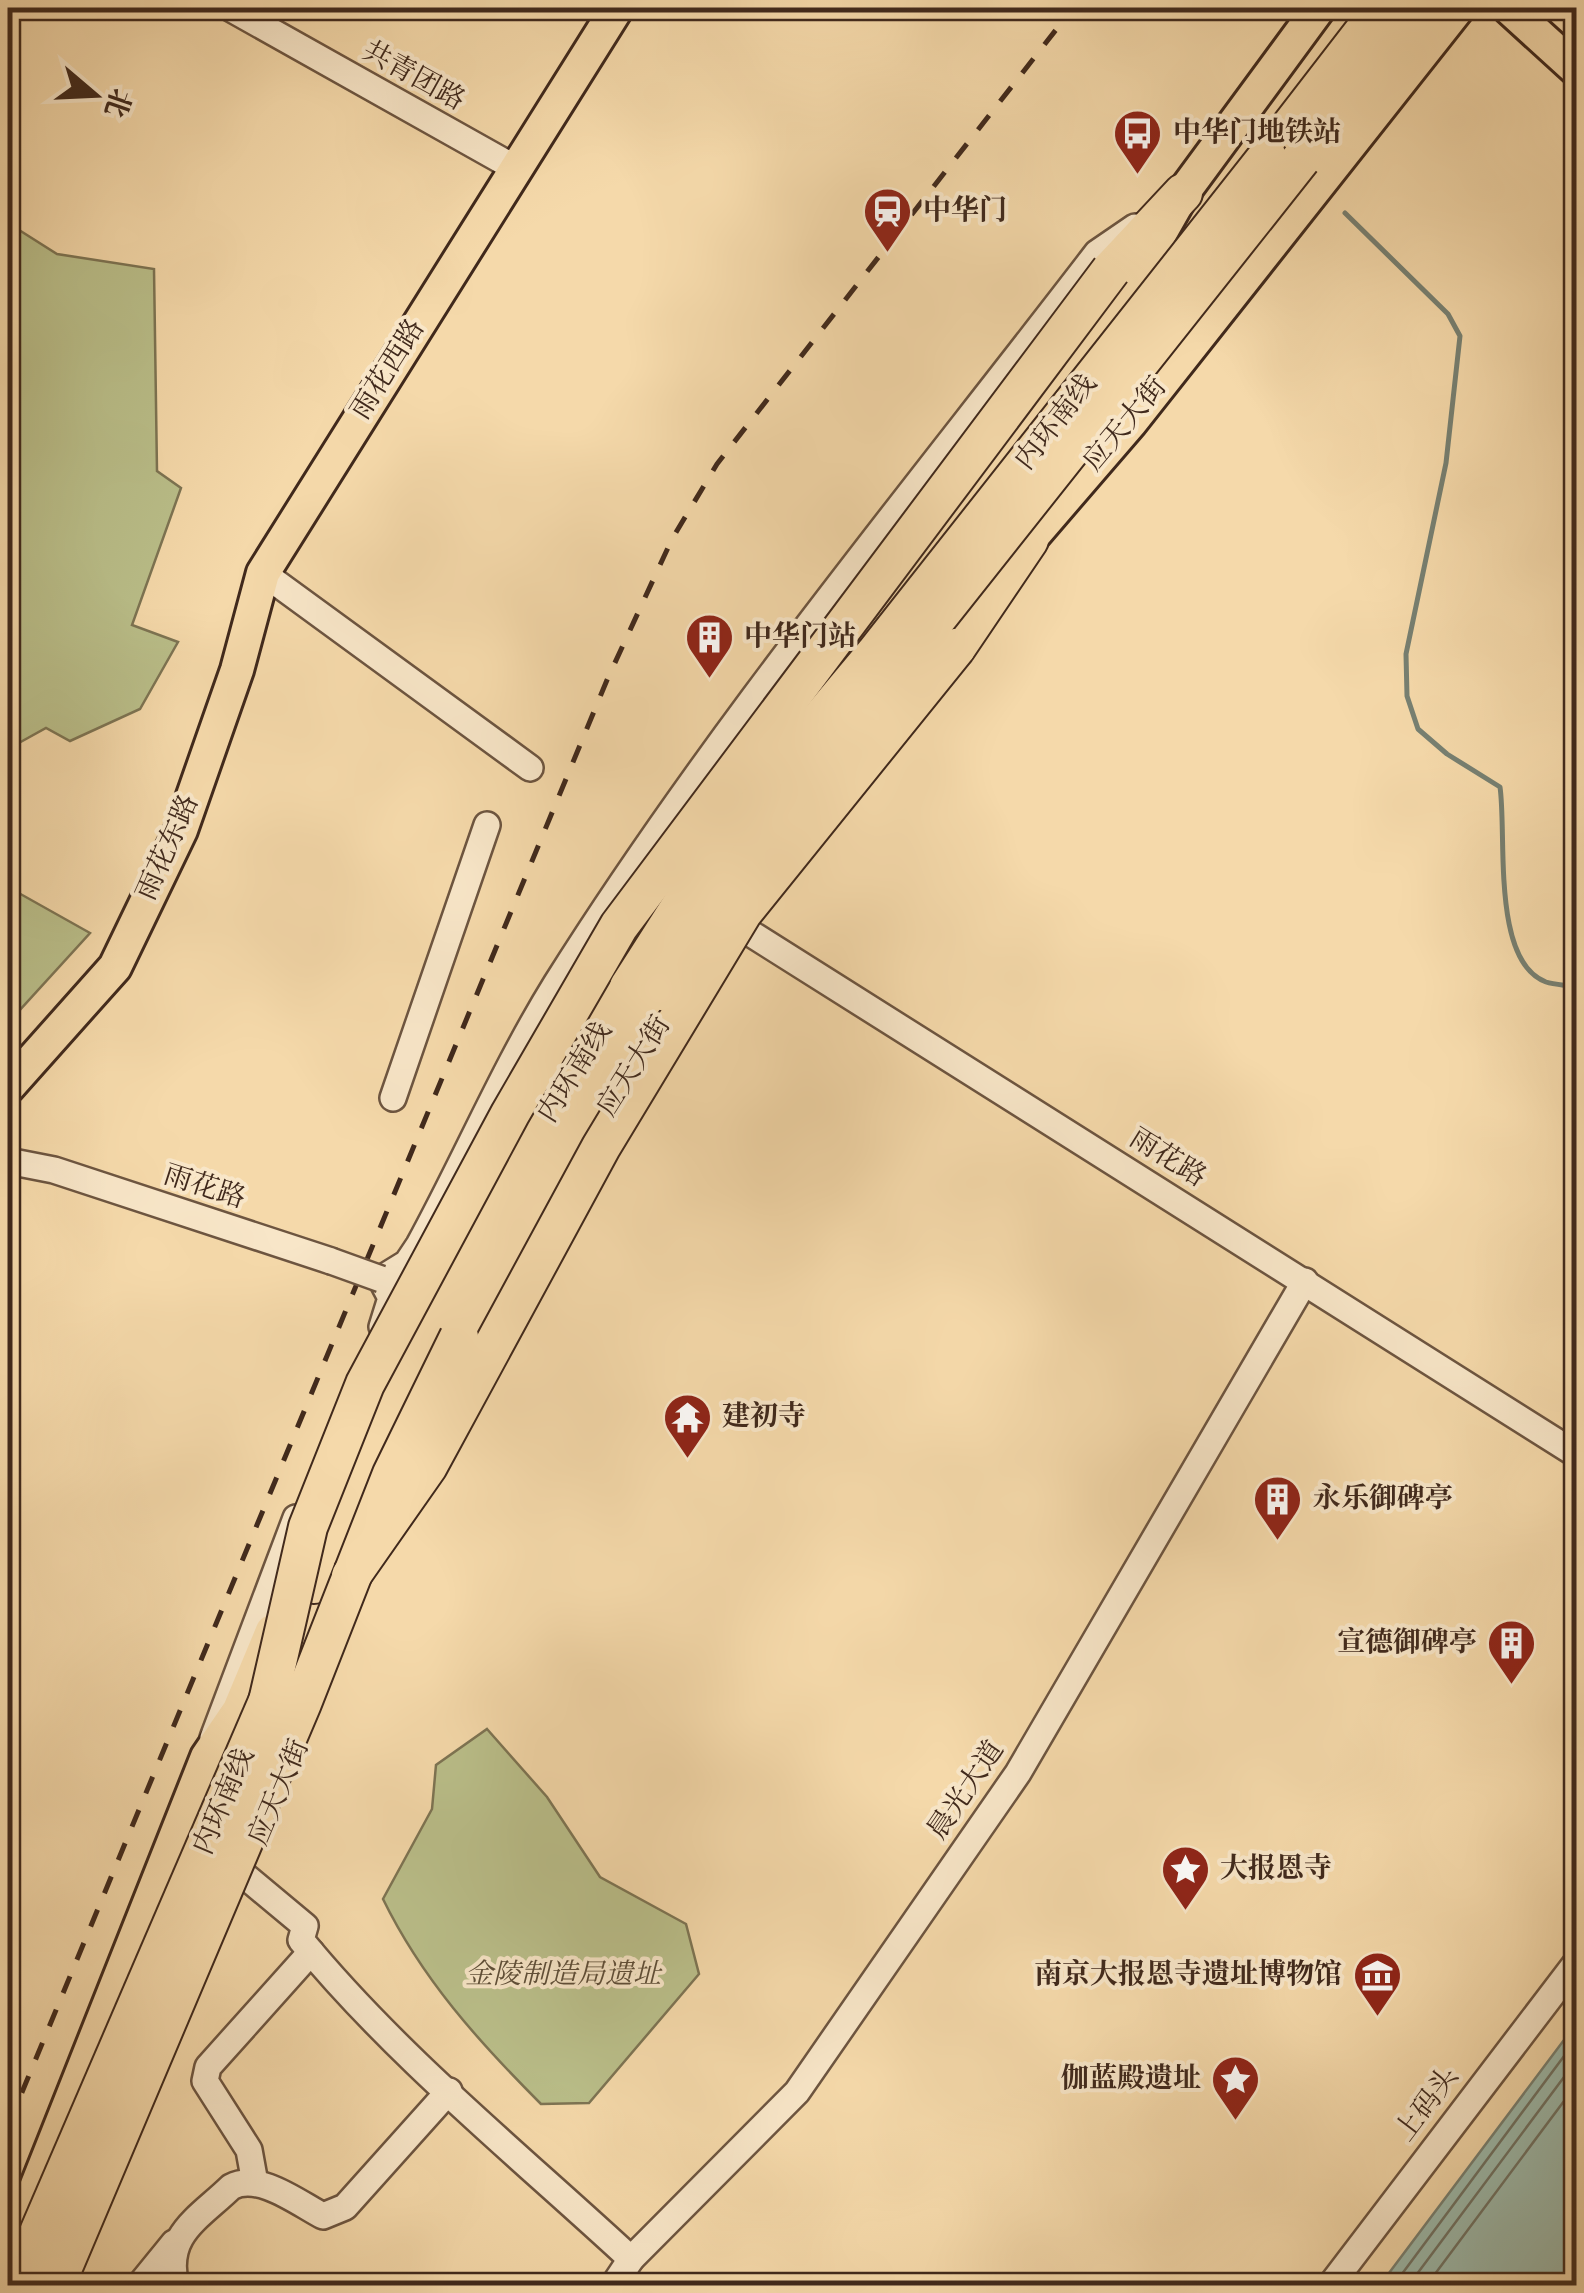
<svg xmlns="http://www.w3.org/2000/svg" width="1584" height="2293" font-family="'Old Standard TT','Noto Serif SC',serif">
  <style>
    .green { fill: #babf8a; stroke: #7d7453; stroke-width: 2.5 }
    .water { fill: #9cbaac; stroke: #778072; stroke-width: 2.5 }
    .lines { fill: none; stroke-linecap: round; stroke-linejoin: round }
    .shore { stroke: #6e7264; stroke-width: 2.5 }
    .stream { stroke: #778072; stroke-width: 5 }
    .minor-casing { stroke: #6d5540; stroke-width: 30 }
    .major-casing { stroke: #40291c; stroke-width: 38 }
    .highway-casing { stroke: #40291c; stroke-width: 42 }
    .minor { stroke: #f8e6c8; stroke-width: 25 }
    .major { stroke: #f5d9aa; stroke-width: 32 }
    .highway { stroke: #f5d9aa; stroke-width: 38 }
    .rail { stroke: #40291c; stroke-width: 5; stroke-dasharray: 18 18; stroke-linecap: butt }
    .minor-bridge-casing { stroke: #6d5540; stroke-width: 30; stroke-linecap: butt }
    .highway-bridge-casing { stroke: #40291c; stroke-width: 42; stroke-linecap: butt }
    .minor-bridge { stroke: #f8e6c8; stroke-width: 25 }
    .highway-bridge { stroke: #f5d9aa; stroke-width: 38 }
    .labels { text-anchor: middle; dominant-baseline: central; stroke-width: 8; stroke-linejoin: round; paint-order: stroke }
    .street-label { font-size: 28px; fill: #40291c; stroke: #f8e6c8 }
    .poi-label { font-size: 28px; font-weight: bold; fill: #40291c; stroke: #f8e6c8; text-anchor: start }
    .park-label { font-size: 28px; font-style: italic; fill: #5e4e38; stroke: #f8e6c8 }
  </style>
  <rect width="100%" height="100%" fill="#f5d9aa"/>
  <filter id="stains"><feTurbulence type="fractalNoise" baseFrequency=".002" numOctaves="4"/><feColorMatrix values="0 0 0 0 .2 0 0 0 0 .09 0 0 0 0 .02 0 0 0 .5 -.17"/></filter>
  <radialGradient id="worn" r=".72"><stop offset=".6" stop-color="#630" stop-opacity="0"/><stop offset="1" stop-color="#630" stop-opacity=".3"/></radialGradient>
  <g class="green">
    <polygon points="8,223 57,254 154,269 157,471 181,488 132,625 178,642 140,709 70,741 46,728 8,749"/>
    <polygon points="8,887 90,933 8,1023"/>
    <path d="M487 1729 547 1797 600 1877 686 1924 699 1974 589 2103 541 2104C479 2042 422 1979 383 1899L432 1809 436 1765Z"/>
  </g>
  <polygon class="water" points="1576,2024 1576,2285 1380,2285"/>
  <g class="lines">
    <g class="shore">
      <polyline points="1393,2286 1576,2040"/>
      <polyline points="1408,2286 1576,2061"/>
      <polyline points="1426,2286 1576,2085"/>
    </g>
    <path class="stream" d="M1345 213 1448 314 1460 336 1446 463 1406 654 1407 696 1418 729 1447 754 1500 787C1507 834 1491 962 1546 982 1555 985 1567 985 1576 987"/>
    <defs>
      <g id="minor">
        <polyline points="230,8 515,168"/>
        <polyline points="263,573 530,768"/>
        <polyline points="723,916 1576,1454"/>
        <polyline points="393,1098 487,825"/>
        <polyline points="8,1161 54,1170 331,1261"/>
        <path d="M382 1327 391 1298 381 1279 407 1263 419 1245C466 1159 504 1068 556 984 717 728 913 493 1097 253L1135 227"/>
        <polyline points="213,1738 296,1518"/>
        <path d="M245 1876 305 1926 301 1940C396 2056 521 2157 631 2259"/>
        <polyline points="255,2183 249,2150 205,2081 208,2067 311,1952"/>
        <polyline points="139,2286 174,2243"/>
        <path d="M176 2286C163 2235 198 2219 231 2187 259 2172 298 2203 323 2216L345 2207 449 2091"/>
        <polyline points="613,2286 631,2259 797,2092 1018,1773 1305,1281"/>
        <polyline points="1330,2286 1576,1963"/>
      </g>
      <g id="major">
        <polyline points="1509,8 1576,69"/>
        <polyline points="1014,558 1131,422 1458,8"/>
        <polyline points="811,701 1132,283 1183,193 1319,8"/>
        <polyline points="8,1087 115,967 181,830 237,670 263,573 617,8"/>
        <polyline points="8,2258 207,1757 239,1710 272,1631"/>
      </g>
      <g id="highway">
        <polyline points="1267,157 1382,8"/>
        <polyline points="1301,159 1416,8"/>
        <polyline points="1111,270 1183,193"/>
        <polyline points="956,648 1029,540"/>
        <polyline points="459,1337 660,991"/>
        <polyline points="314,1584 400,1384 552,1109 629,987"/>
      </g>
    </defs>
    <use href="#minor" class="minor-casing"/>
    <use href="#major" class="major-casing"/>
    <use href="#highway" class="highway-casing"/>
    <use href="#minor" class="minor"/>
    <use href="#major" class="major"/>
    <use href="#highway" class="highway"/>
    <polyline class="rail" points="8,2126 607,680 672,539 717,464 1073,8"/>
    <defs>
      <polyline id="minor-bridge" points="331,1261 381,1279"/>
      <g id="highway-bridge">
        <polyline points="629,987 698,879 779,769 875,654 1267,157"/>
        <polyline points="660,991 765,835 1301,159"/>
        <polyline points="351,1576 428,1466 601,1147 743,912 956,648"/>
        <polyline points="267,1706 308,1527 365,1384 510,1114 619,926 1111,270"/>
        <polyline points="16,2286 275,1685"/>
        <polyline points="55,2286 302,1703 392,1474 459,1337"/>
      </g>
    </defs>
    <use href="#minor-bridge" class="minor-bridge-casing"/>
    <use href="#highway-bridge" class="highway-bridge-casing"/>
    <use href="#minor-bridge" class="minor-bridge"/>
    <use href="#highway-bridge" class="highway-bridge"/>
  </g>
  <defs>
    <symbol id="bus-pin" viewBox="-11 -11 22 30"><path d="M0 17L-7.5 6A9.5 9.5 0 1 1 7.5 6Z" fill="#8f2418" stroke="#f8e6c8"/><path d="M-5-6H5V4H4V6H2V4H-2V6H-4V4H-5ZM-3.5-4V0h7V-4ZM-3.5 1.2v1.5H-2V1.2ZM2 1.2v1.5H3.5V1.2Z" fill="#fff"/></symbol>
    <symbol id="station-pin" viewBox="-11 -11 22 30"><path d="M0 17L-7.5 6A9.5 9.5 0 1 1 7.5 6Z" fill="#8f2418" stroke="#f8e6c8"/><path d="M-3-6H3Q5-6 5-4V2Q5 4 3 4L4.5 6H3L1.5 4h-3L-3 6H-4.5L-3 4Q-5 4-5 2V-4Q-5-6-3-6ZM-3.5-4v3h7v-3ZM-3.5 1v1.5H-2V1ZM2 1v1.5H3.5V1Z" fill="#fff"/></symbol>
    <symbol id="building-pin" viewBox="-11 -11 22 30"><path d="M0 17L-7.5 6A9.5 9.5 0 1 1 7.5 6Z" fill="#8f2418" stroke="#f8e6c8"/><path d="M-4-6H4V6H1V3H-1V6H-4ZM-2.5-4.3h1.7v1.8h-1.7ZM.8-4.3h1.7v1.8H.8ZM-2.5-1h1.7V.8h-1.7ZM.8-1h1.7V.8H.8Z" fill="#fff"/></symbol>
    <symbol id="temple-pin" viewBox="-11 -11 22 30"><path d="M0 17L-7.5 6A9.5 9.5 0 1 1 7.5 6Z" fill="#8f2418" stroke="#f8e6c8"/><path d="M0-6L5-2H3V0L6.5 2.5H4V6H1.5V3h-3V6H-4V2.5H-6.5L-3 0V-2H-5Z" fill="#fff"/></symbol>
    <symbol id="sight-pin" viewBox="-11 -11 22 30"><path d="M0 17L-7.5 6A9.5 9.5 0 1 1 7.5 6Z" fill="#8f2418" stroke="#f8e6c8"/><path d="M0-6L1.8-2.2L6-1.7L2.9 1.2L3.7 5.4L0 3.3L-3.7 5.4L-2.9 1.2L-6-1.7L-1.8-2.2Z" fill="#fff"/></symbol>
    <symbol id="museum-pin" viewBox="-11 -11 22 30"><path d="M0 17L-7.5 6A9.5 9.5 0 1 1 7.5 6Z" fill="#8f2418" stroke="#f8e6c8"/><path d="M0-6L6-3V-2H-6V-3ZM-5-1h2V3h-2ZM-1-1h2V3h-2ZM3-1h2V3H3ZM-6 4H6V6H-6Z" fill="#fff"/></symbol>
  </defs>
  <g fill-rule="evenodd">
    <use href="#bus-pin" x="1110" y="106" width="55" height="75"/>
    <use href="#station-pin" x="860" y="184" width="55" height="75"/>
    <use href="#building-pin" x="682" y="610" width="55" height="75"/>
    <use href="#temple-pin" x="660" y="1390" width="55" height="75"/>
    <use href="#building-pin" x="1250" y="1472" width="55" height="75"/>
    <use href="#building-pin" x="1484" y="1616" width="55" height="75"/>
    <use href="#sight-pin" x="1158" y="1842" width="55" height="75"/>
    <use href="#museum-pin" x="1350" y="1948" width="55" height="75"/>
    <use href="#sight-pin" x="1208" y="2052" width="55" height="75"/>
  </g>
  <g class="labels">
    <g class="street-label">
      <text transform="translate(413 77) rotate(29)">共青团路</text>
      <text transform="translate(389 370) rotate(-58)">雨花西路</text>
      <text transform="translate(1057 423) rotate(-52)">内环南线</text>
      <text transform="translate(1126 425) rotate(-50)">应天大街</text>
      <text transform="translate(169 848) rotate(-66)">雨花东路</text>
      <text transform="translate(635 1067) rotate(-58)">应天大街</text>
      <text transform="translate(576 1073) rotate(-58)">内环南线</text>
      <text transform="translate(1167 1159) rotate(32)">雨花路</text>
      <text transform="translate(204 1188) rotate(18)">雨花路</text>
      <text transform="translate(967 1791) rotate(-56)">晨光大道</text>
      <text transform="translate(280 1793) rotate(-67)">应天大街</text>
      <text transform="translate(225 1802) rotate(-67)">内环南线</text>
      <text transform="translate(1428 2105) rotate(-53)">上码头</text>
    </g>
    <g class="poi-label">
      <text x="1173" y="134">中华门地铁站</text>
      <text x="923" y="212">中华门</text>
      <text x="744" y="638">中华门站</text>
      <text x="722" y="1418">建初寺</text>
      <text x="1313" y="1500">永乐御碑亭</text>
      <text x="1477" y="1644" text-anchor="end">宣德御碑亭</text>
      <text x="1220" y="1870">大报恩寺</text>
      <text x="1342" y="1976" text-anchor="end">南京大报恩寺遗址博物馆</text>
      <text x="1201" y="2080" text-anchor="end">伽蓝殿遗址</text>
    </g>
    <g class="park-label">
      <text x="563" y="1976">金陵制造局遗址</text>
    </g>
  </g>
  <rect width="1584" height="2293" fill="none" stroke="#f5d9aa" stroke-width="40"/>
  <rect x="10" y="10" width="1564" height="2273" fill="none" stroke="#40291c" stroke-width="5"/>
  <rect x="20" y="20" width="1544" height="2253" fill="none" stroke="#40291c" stroke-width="2.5"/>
  <g transform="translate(95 95) rotate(109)" stroke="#f8e6c8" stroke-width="8" paint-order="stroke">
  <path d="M0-8L18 38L0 25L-18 38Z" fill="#40291c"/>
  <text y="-15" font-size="28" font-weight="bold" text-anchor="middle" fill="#40291c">北</text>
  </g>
  <rect width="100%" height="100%" filter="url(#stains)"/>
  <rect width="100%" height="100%" fill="url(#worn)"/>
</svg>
